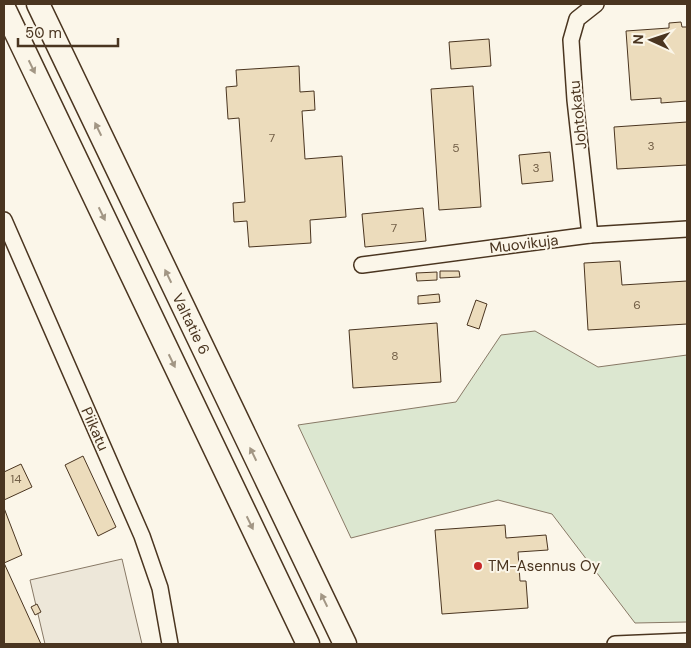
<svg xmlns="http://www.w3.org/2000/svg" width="691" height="648" font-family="'DM Sans',sans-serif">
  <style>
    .green { fill: #dce7d0; stroke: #887966 }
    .parking { fill: #ede7d9; stroke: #887966 }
    .building { fill: #ecdcbc; stroke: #4a3520 }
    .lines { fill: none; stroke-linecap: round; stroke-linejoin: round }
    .minor-casing { stroke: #4a3520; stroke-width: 18 }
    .highway-casing { stroke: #4a3520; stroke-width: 25 }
    .minor { stroke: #fbf6e9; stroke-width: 15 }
    .highway { stroke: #fbf6e9; stroke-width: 22 }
    .oneway { fill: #a29684 }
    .poi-dot { fill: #c62828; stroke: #fbf6e9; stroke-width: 2 }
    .labels { text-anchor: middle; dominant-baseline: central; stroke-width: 4; stroke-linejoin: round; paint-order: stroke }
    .number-label { font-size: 12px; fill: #725f47 }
    .street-label { font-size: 15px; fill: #4a3520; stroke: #fbf6e9 }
    .poi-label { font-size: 15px; fill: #4a3520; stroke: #fbf6e9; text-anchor: start }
  </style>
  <rect width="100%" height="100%" fill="#fbf6e9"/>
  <polygon class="green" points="535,331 598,367 687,355 687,622 635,623 552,514 498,500 351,538 298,425 456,402 501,335"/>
  <polygon class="parking" points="122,559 142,644 45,644 30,580"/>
  <g class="building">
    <polygon points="681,22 682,27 687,27 687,101 661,103 661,98 631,100 626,31 669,28 669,23"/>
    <polygon points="489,39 491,66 451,69 449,42"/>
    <polygon points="299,66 300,92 314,91 315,110 302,111 305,159 342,156 346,217 310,220 311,243 249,247 247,221 234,222 233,203 245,202 239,118 228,119 226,87 237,86 236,70"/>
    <polygon points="473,86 481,207 439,210 431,89"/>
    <polygon points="687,122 687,165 617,169 614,127"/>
    <polygon points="550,152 553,181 522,184 519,155"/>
    <polygon points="423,208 426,241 365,247 362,214"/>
    <polygon points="620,261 622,285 687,281 687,324 588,330 584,263"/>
    <polygon points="440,271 459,271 460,277 440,278"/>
    <polygon points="437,272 437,280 417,281 416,273"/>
    <polygon points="439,294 440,302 418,304 418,296"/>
    <polygon points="476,300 487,304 479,329 467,325"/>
    <polygon points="437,323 441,382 353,388 349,330"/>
    <polygon points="83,456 116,527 98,536 65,465"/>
    <polygon points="21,464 32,487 4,500 4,472"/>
    <polygon points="4,508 22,555 4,563"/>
    <polygon points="505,525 506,538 546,535 548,550 518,552 520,581 526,581 528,608 442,614 435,530"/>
    <polygon points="4,563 41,644 4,644"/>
    <polygon points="37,604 41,612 35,615 31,607"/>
  </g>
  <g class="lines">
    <defs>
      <g id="minor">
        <polyline points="4,220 142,536 160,588 170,644"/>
        <polyline points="590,235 575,100 571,40 577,19 596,4"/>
        <polyline points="362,265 590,235 687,229"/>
        <polyline points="615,644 687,641"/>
      </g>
      <g id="highway">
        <polyline points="38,4 345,644"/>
        <polyline points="4,8 308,644"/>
      </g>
    </defs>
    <use href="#minor" class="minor-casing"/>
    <use href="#highway" class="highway-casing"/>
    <use href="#minor" class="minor"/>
    <use href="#highway" class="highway"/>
  </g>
  <defs><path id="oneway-solid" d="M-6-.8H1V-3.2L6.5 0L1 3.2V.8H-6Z" transform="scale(1.25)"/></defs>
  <g class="oneway">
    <use href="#oneway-solid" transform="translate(32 67) rotate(64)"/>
    <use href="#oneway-solid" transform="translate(98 129) rotate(-116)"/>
    <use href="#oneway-solid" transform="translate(102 214) rotate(64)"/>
    <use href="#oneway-solid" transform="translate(168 276) rotate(-116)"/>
    <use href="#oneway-solid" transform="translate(172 361) rotate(64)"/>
    <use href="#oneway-solid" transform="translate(253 454) rotate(-116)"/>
    <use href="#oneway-solid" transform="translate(250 523) rotate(64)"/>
    <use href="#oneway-solid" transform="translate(324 600) rotate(-116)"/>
  </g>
  <circle class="poi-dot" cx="478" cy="566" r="5"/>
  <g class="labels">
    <g class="number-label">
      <text x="272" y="138">7</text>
      <text x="651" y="146">3</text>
      <text x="456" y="148">5</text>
      <text x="536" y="168">3</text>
      <text x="394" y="228">7</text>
      <text x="637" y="305">6</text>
      <text x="395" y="356">8</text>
      <text x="16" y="479">14</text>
    </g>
    <g class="street-label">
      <text transform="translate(578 115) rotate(-96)">Johtokatu</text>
      <text transform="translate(524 244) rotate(-7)">Muovikuja</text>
      <text transform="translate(191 324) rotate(64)">Valtatie 6</text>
      <text transform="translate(95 429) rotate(66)">Piikatu</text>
    </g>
    <g class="poi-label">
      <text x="488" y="566">TM-Asennus Oy</text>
    </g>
  </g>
  <rect width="691" height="648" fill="none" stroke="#4a3520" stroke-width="10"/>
  <g transform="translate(651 40) rotate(273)" stroke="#fbf6e9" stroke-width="4" paint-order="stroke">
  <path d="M0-4L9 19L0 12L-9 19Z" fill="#4a3520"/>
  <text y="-8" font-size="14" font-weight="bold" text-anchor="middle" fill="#4a3520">N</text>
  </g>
  <path d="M18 38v8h100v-8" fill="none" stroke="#4a3520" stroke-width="2.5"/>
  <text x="25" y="38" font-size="15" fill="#4a3520" stroke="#fbf6e9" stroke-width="4" paint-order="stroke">50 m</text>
</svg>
